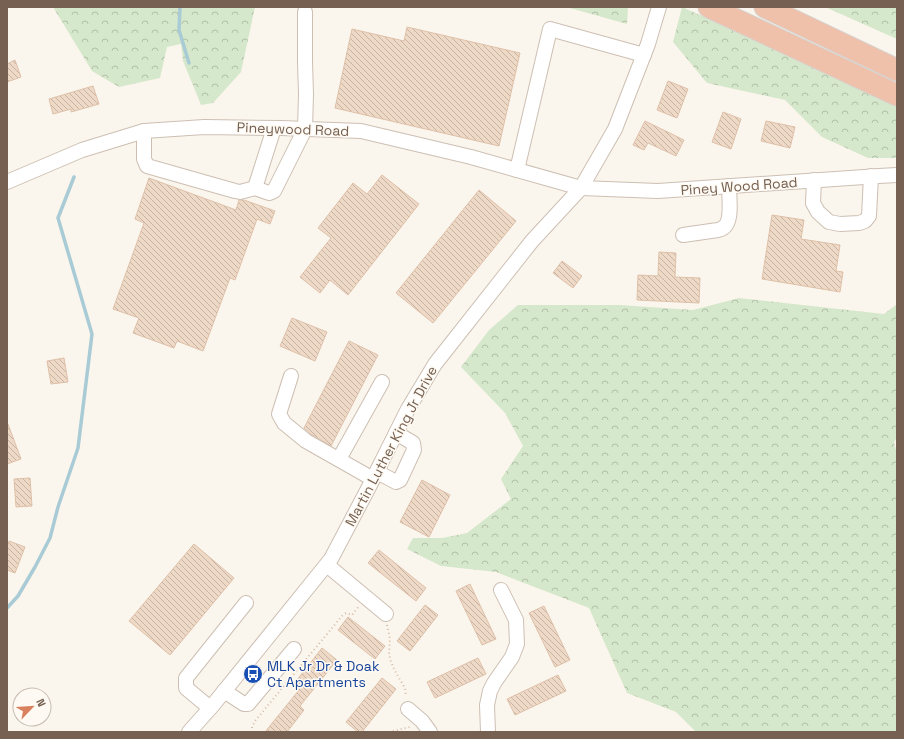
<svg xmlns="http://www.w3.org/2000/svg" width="904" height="739" font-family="'Space Grotesk',sans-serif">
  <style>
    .forest { fill: url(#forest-crowns) }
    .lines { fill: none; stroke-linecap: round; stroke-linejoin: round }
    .stream { stroke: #a9cbd5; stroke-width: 3.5 }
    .building { fill: url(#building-back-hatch); stroke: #dfc0a8 }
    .minor-casing { stroke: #cdbfb3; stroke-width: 16 }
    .highway-casing { stroke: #d8d2ce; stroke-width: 23 }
    .path { stroke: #d4bca9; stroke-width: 2; stroke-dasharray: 1 3; stroke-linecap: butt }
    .minor { stroke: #fff; stroke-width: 14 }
    .highway { stroke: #efc0aa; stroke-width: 21 }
    .labels { text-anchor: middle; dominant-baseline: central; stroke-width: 3; stroke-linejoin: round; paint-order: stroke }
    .street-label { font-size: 14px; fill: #756051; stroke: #fefaf3 }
    .transit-label { font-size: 14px; fill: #164399; stroke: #fefaf3; text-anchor: start }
  </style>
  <defs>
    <pattern id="forest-crowns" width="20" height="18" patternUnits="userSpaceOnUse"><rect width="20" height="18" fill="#d6e8cb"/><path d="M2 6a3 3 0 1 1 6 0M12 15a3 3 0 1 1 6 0" fill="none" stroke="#b2bfa7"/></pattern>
    <pattern id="building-back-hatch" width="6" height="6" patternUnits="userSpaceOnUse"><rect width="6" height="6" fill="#eed9c7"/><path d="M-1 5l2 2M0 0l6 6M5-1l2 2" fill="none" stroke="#c5b3a4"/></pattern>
  </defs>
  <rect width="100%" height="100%" fill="#fbf6ed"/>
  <g class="forest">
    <polygon points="53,7 255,7 241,72 213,103 201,105 183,61 181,44 167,47 160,78 119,87 92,71"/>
    <polygon points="566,7 628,7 627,24"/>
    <polygon points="682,7 834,75 897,106 897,158 868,158 822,137 785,100 707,83 673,42"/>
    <polygon points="825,7 897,7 897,39"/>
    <polygon points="739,298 884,314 897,304 897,438 894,442 897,454 897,732 696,732 676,712 627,693 589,608 496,572 441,566 407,549 413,538 442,538 467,533 511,499 501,479 523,446 505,413 461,367 489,330 518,305 620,305 693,310"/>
  </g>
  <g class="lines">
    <g class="stream">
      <polyline points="180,7 179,30 189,63"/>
      <polyline points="7,608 18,596 35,567 50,538 58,507 78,448 92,334 58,218 74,177"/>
    </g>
  </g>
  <g class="building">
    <polygon points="407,27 520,53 499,146 335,108 352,29 404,41"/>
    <polygon points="15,60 21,77 7,82 7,64"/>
    <polygon points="668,81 688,89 677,118 657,110"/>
    <polygon points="93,86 99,104 71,112 71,109 53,114 49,99"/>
    <polygon points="723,112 741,119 731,149 712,142"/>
    <polygon points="645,121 684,140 676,156 648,143 644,150 633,145"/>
    <polygon points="766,121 795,127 790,148 761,141"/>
    <polygon points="382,175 419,204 348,295 330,280 320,293 300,277 331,238 318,228 353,183 367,194"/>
    <polygon points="149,178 236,210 239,200 244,200 275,211 270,224 257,219 235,280 230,278 203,351 177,341 174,348 133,333 139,318 113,309 144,223 135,219"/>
    <polygon points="479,190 516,221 433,323 396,293"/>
    <polygon points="772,215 804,220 801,239 840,245 836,271 843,272 840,292 762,279"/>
    <polygon points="659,252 676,253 675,277 700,278 699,303 637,300 638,275 658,276"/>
    <polygon points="562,261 582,276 573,288 553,273"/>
    <polygon points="292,318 327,332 315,361 280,346"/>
    <polygon points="349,341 378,355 331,446 311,434 304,428"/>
    <polygon points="64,358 68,382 51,384 47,361"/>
    <polygon points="8,424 21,459 7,464 7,425"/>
    <polygon points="30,478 32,506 16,507 14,479"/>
    <polygon points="422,480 450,495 429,537 400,522"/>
    <polygon points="9,541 25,547 15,573 7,570 7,547"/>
    <polygon points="194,544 234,578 170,655 129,621"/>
    <polygon points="379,550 426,588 416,601 368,563"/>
    <polygon points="470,584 496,639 482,645 456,591"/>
    <polygon points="425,605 438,615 410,651 397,641"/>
    <polygon points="544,606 570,660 555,667 529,613"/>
    <polygon points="348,617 385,646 375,659 338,630"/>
    <polygon points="322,648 337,660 300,706 304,710 287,732 265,732 299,690 293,685"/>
    <polygon points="478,658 486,674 435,698 427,682"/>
    <polygon points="558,675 566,691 515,715 507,699"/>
    <polygon points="382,678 396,689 362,732 358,732 346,722"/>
  </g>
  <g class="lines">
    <defs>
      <g id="minor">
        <polyline points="274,128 255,188 269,193 274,191 305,129 306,94 305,62 305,12"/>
        <polyline points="144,131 144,159 147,166 235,191 240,192 255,188"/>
        <polyline points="517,170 550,29 644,55"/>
        <polyline points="814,180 813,203 818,212 829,222 840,224 859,223 865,221 869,216 871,176"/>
        <polyline points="7,182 82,150 144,131 204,127 281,128 361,131 471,157 581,188 658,191 879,176 897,175"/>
        <path d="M683 235 718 230C722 229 724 228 726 225 732 217 729 196 729 186"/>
        <polyline points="291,376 279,414 284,423 306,441 373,479"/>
        <polyline points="339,459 382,382"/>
        <polyline points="377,472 396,482 400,480 414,450 413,443 396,433"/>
        <polyline points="327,565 386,614"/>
        <polyline points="224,691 244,704 248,704 294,649"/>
        <polyline points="210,708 186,688 186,678 246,603"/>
        <polyline points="408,709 422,721 430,732"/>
        <polyline points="189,732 213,705 331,559 370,485 408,409 435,364 532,241 581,188 615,129 648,44 659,7"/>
        <polyline points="488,732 487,705 490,691 494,683 512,657 517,644 516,620 501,590"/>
      </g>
      <g id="highway">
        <polyline points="709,7 897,95"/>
        <polyline points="765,7 897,70"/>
      </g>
    </defs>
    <use href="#minor" class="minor-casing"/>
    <use href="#highway" class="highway-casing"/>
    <g class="path">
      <polyline points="387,625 390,639 389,654 391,662 396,673 405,688 406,696"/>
      <polyline points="252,732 252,727 255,721 342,616 346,613 352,615 359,606"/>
      <polyline points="389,732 410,727"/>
    </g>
    <use href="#minor" class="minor"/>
    <use href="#highway" class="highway"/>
  </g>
  <defs>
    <symbol id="bus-disc" viewBox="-11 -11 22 22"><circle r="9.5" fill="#1a4fb4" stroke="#fefaf3"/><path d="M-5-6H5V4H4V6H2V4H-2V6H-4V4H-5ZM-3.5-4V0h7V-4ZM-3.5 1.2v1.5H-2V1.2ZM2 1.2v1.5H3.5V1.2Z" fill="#fff"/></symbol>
  </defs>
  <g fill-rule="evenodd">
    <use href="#bus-disc" x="242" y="663" width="22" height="22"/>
  </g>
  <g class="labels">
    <g class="street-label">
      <text transform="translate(293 129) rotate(2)">Pineywood Road</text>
      <text transform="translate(739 186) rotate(-4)">Piney Wood Road</text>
      <text transform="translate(391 446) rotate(-62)">Martin Luther King Jr Drive</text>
    </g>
    <g class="transit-label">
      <text x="267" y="666">MLK Jr Dr &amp; Doak<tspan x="267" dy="16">Ct Apartments</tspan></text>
    </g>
  </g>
  <rect width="904" height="739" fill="none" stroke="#756051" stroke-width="16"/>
  <g transform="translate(32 707) rotate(65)"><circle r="19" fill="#fefaf3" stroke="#c7bcb2"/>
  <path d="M0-3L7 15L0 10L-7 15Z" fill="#d9805e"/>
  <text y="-6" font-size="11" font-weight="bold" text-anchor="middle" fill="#756051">N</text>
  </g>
</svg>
